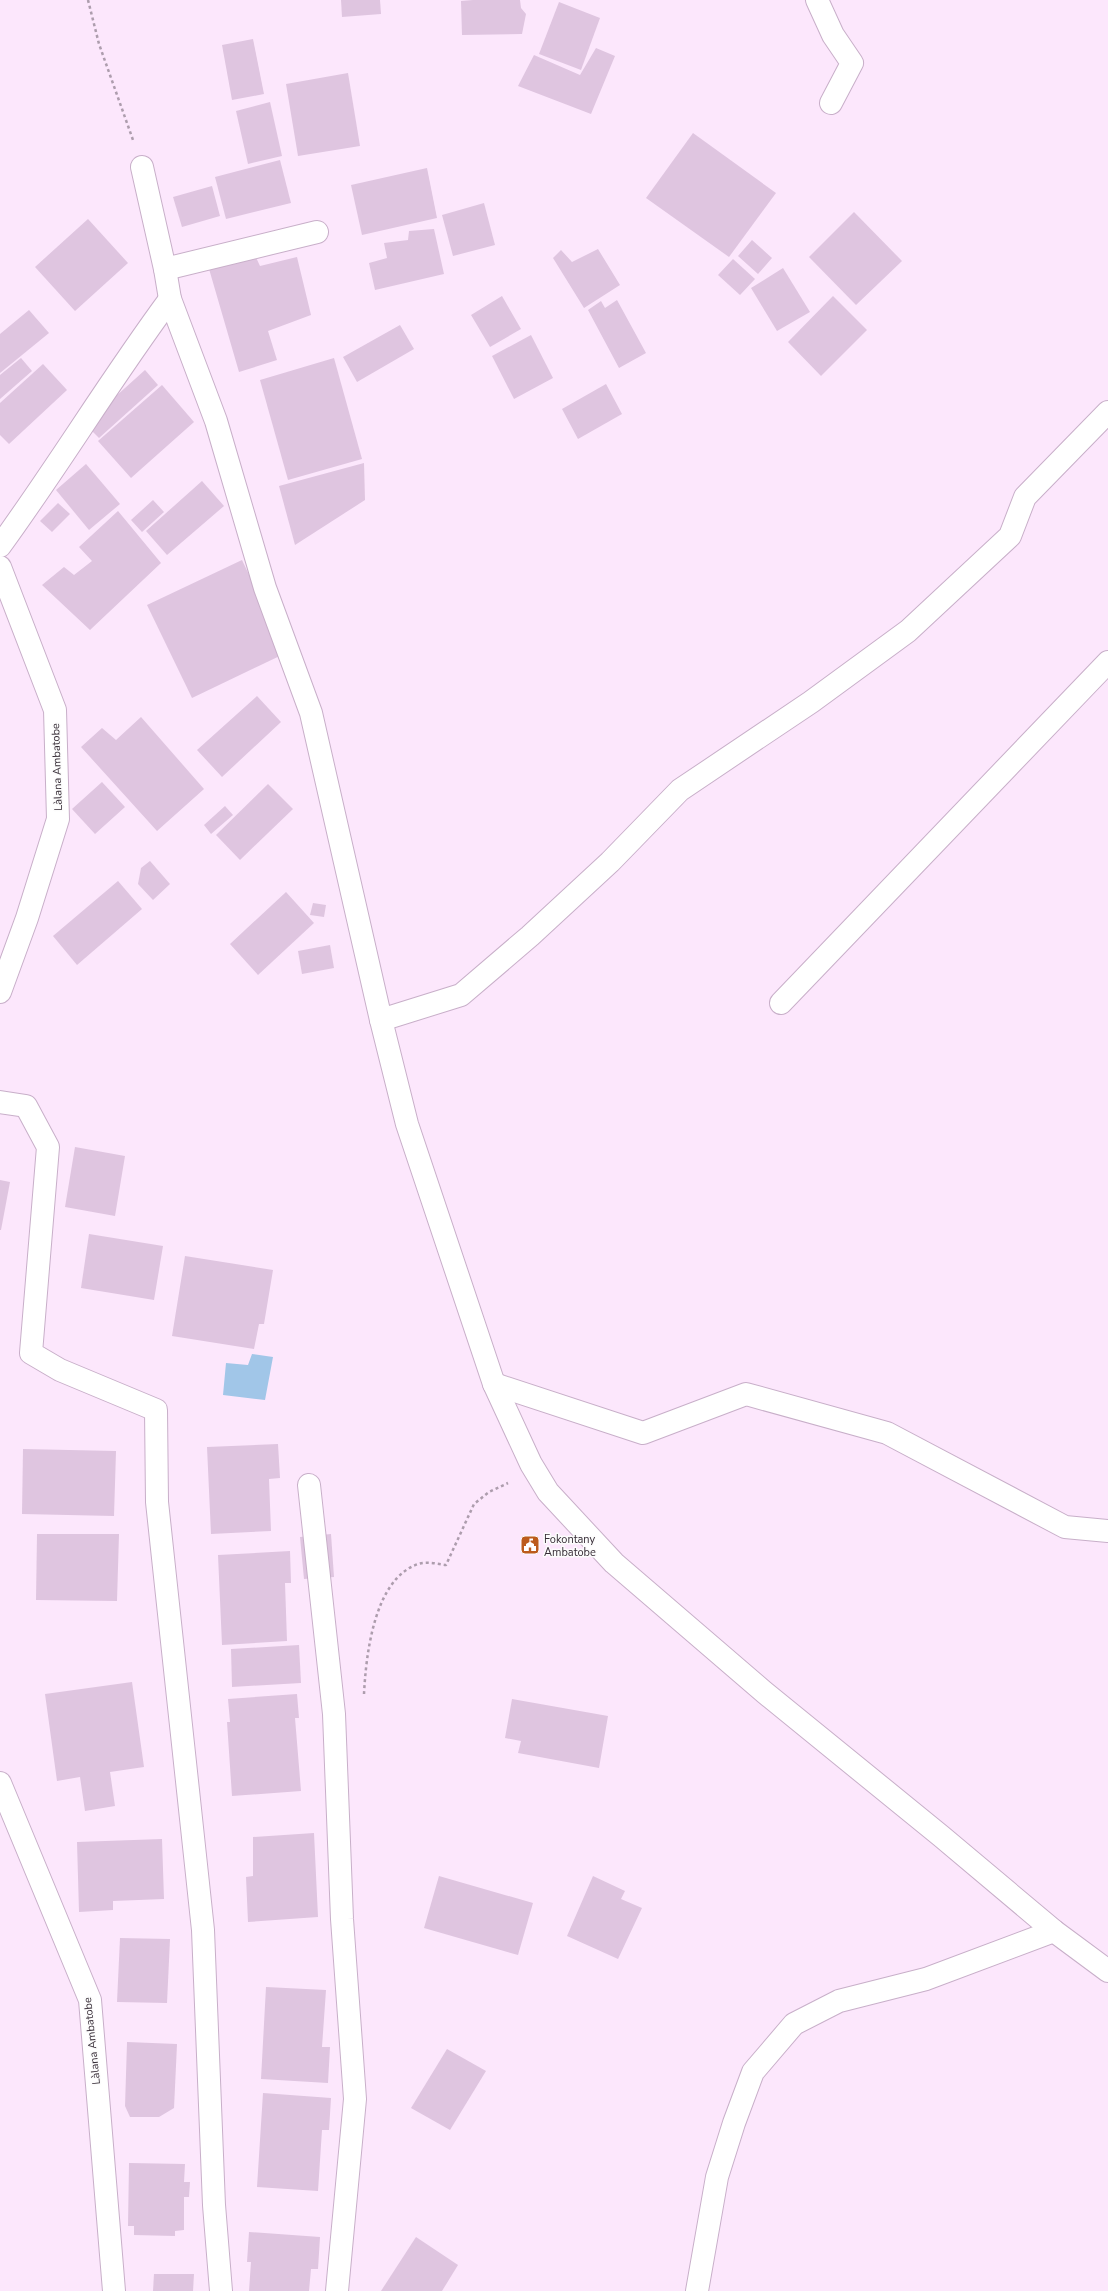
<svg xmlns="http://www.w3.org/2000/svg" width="1108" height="2291" font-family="'Nunito Sans',sans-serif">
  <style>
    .water { fill: #a1c6e8 }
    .building { fill: #dfc5e0 }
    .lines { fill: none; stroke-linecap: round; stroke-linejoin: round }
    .minor-casing { stroke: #c8afc9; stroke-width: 24 }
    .path { stroke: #ad9dad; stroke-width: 2.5; stroke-dasharray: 3 3; stroke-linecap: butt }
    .minor { stroke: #fff; stroke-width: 22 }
    .labels { text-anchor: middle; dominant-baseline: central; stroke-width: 3; stroke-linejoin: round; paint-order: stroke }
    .street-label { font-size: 11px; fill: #362c36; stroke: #fcfcfc }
    .poi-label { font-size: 11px; fill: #362c36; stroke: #fcfcfc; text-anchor: start }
  </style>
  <rect width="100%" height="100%" fill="#fce7fc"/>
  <polygon class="water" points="252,1354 273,1357 265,1400 223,1395 226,1363 248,1365"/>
  <g class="building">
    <polygon points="341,0 380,0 381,14 342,17"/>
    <polygon points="473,0 520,0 521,8 526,14 522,34 462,35 461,1"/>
    <polygon points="559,2 600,18 581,70 539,54"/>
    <polygon points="253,39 264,94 232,100 222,45"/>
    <polygon points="596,48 615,56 591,114 518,86 534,55 580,75"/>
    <polygon points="348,73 360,146 298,156 286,84"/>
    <polygon points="270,102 282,156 248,164 236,111"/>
    <polygon points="693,133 776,193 729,257 646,198"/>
    <polygon points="280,160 291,203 226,219 215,177"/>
    <polygon points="427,168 437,218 362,235 351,185"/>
    <polygon points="212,186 220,216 182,227 173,197"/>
    <polygon points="484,203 495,245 453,256 442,215"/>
    <polygon points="854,212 902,261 856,305 809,257"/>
    <polygon points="88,219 128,263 75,311 35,267"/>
    <polygon points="434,229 444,274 375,290 369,263 387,258 384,243 408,240 409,231"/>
    <polygon points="752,240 772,258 758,274 738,256"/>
    <polygon points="598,249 620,285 584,308 553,258 561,250 572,262"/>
    <polygon points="253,251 260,266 297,257 311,315 268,331 277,360 239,372 207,262"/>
    <polygon points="733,259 755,279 740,295 718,275"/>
    <polygon points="783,268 810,312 777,331 751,288"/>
    <polygon points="502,296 521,329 490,347 471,315"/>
    <polygon points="833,296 867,330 821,376 788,342"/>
    <polygon points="617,300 646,353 619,368 588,310 601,301 605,308"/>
    <polygon points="29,310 49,333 0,373 0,334"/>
    <polygon points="400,325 414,349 357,382 343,357"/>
    <polygon points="531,335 553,378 514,399 492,356"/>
    <polygon points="21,358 32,371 0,399 0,375"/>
    <polygon points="334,358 362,459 288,480 260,380"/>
    <polygon points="43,364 67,390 9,444 0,435 0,403"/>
    <polygon points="145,370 158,385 99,438 85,424"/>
    <polygon points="606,384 622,414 578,439 562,409"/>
    <polygon points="162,385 194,422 131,478 98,441"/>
    <polygon points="364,463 365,500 295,545 279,486"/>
    <polygon points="86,464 120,504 89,530 56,490"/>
    <polygon points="202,481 224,506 167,555 146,531"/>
    <polygon points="153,500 164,512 142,532 131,520"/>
    <polygon points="58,503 70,514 52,532 40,521"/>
    <polygon points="118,511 161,563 90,630 42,585 64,567 74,575 92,561 79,547"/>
    <polygon points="242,560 286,653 192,698 147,605"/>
    <polygon points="257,696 281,722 222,777 197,750"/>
    <polygon points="141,717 204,789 157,831 81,747 102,728 116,740"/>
    <polygon points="102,782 125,807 95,834 72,809"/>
    <polygon points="268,784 293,809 240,860 216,835"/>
    <polygon points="225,806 233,815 211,834 204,825"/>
    <polygon points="150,861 170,884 153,900 138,884 141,868"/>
    <polygon points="118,881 142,909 77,965 53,936"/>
    <polygon points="286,892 314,923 258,975 230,944"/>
    <polygon points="313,903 326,905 324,917 310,915"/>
    <polygon points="330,945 334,968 302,974 298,951"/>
    <polygon points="75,1147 125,1156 115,1216 65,1207"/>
    <polygon points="0,1180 10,1182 1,1230 0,1230"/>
    <polygon points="89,1234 163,1246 154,1300 81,1288"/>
    <polygon points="185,1256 273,1270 264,1324 259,1324 254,1349 172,1336"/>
    <polygon points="278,1444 280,1478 269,1479 271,1531 211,1534 207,1447"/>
    <polygon points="23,1449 116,1451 114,1516 22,1514"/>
    <polygon points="37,1534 119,1534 117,1601 36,1600"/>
    <polygon points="331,1534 334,1577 304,1579 300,1537"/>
    <polygon points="290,1551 291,1583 285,1583 287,1641 222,1645 218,1555"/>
    <polygon points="299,1645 301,1683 232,1687 231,1649"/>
    <polygon points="132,1682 144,1767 110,1772 115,1806 85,1811 80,1777 57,1781 45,1694"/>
    <polygon points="297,1694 299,1718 295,1718 301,1791 232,1796 227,1722 230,1722 228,1699"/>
    <polygon points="512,1699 608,1716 599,1768 518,1753 521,1741 505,1738"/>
    <polygon points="314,1833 318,1917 248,1922 246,1877 253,1876 253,1837"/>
    <polygon points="162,1839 164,1899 113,1901 113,1910 79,1912 77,1842"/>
    <polygon points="439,1876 533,1903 518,1955 424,1928"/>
    <polygon points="593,1876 625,1891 621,1899 642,1908 618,1959 567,1936"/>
    <polygon points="120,1938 170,1939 167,2003 117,2002"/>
    <polygon points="266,1987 326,1990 322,2047 330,2047 328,2083 261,2079"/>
    <polygon points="127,2042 177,2044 174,2108 159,2117 130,2117 125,2106"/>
    <polygon points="447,2049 486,2071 450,2130 411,2108"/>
    <polygon points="263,2093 331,2098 329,2130 322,2130 318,2191 257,2187"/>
    <polygon points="129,2163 185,2164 184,2182 190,2182 189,2197 184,2197 184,2230 175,2231 175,2236 134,2235 134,2226 128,2226"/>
    <polygon points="249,2232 320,2237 318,2269 311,2269 309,2291 249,2291 251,2262 247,2262"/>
    <polygon points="416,2237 458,2265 442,2291 381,2291"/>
    <polygon points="154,2274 194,2274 193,2291 153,2291"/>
  </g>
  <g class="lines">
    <defs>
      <g id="minor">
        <polyline points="817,0 833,35 852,63 831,103"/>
        <polyline points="142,167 165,269 170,299 216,421 265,588 311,713 381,1020 407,1124 494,1384 531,1464 548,1492 614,1563 764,1692 941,1836 1054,1931 1108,1971"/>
        <polyline points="165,269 317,232"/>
        <path d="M0 546C59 465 110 380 170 299"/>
        <polyline points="0,567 55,710 58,819 27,918 0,992"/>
        <polyline points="781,1003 1108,662"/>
        <polyline points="381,1020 461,995 530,936 610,862 680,790 811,702 908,631 1010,536 1025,497 1108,412"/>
        <polyline points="0,1102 26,1106 48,1147 31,1353 60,1370 156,1410 157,1502 203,1930 214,2205 221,2291"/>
        <polyline points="494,1384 643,1433 746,1394 887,1433 1065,1527 1108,1531"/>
        <polyline points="309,1485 334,1714 342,1919 355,2099 337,2291"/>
        <polyline points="0,1783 90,2000 114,2291"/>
        <polyline points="697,2291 717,2177 734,2123 753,2072 794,2024 839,2001 926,1979 1054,1931"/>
      </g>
    </defs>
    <use href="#minor" class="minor-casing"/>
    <g class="path">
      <polyline points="88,0 99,44 133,140"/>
      <path d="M364 1694C366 1655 374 1579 418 1564 427 1561 437 1564 446 1565L474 1504 489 1492 508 1483"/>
    </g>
    <use href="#minor" class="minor"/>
  </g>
  <defs>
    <symbol id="civic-square" viewBox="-11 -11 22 22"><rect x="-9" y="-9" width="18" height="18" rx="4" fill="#bc5b1c" stroke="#fcfcfc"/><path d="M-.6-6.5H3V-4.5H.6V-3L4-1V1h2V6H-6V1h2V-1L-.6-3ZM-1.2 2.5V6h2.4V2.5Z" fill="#fff"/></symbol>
  </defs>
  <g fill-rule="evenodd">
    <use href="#civic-square" x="519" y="1534" width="22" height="22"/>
  </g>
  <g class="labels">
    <g class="street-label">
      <text transform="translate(57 767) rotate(-92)">Làlana Ambatobe</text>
      <text transform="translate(92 2041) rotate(-96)">Làlana Ambatobe</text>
    </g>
    <g class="poi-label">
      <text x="544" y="1539">Fokontany<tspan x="544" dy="13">Ambatobe</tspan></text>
    </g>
  </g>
</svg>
